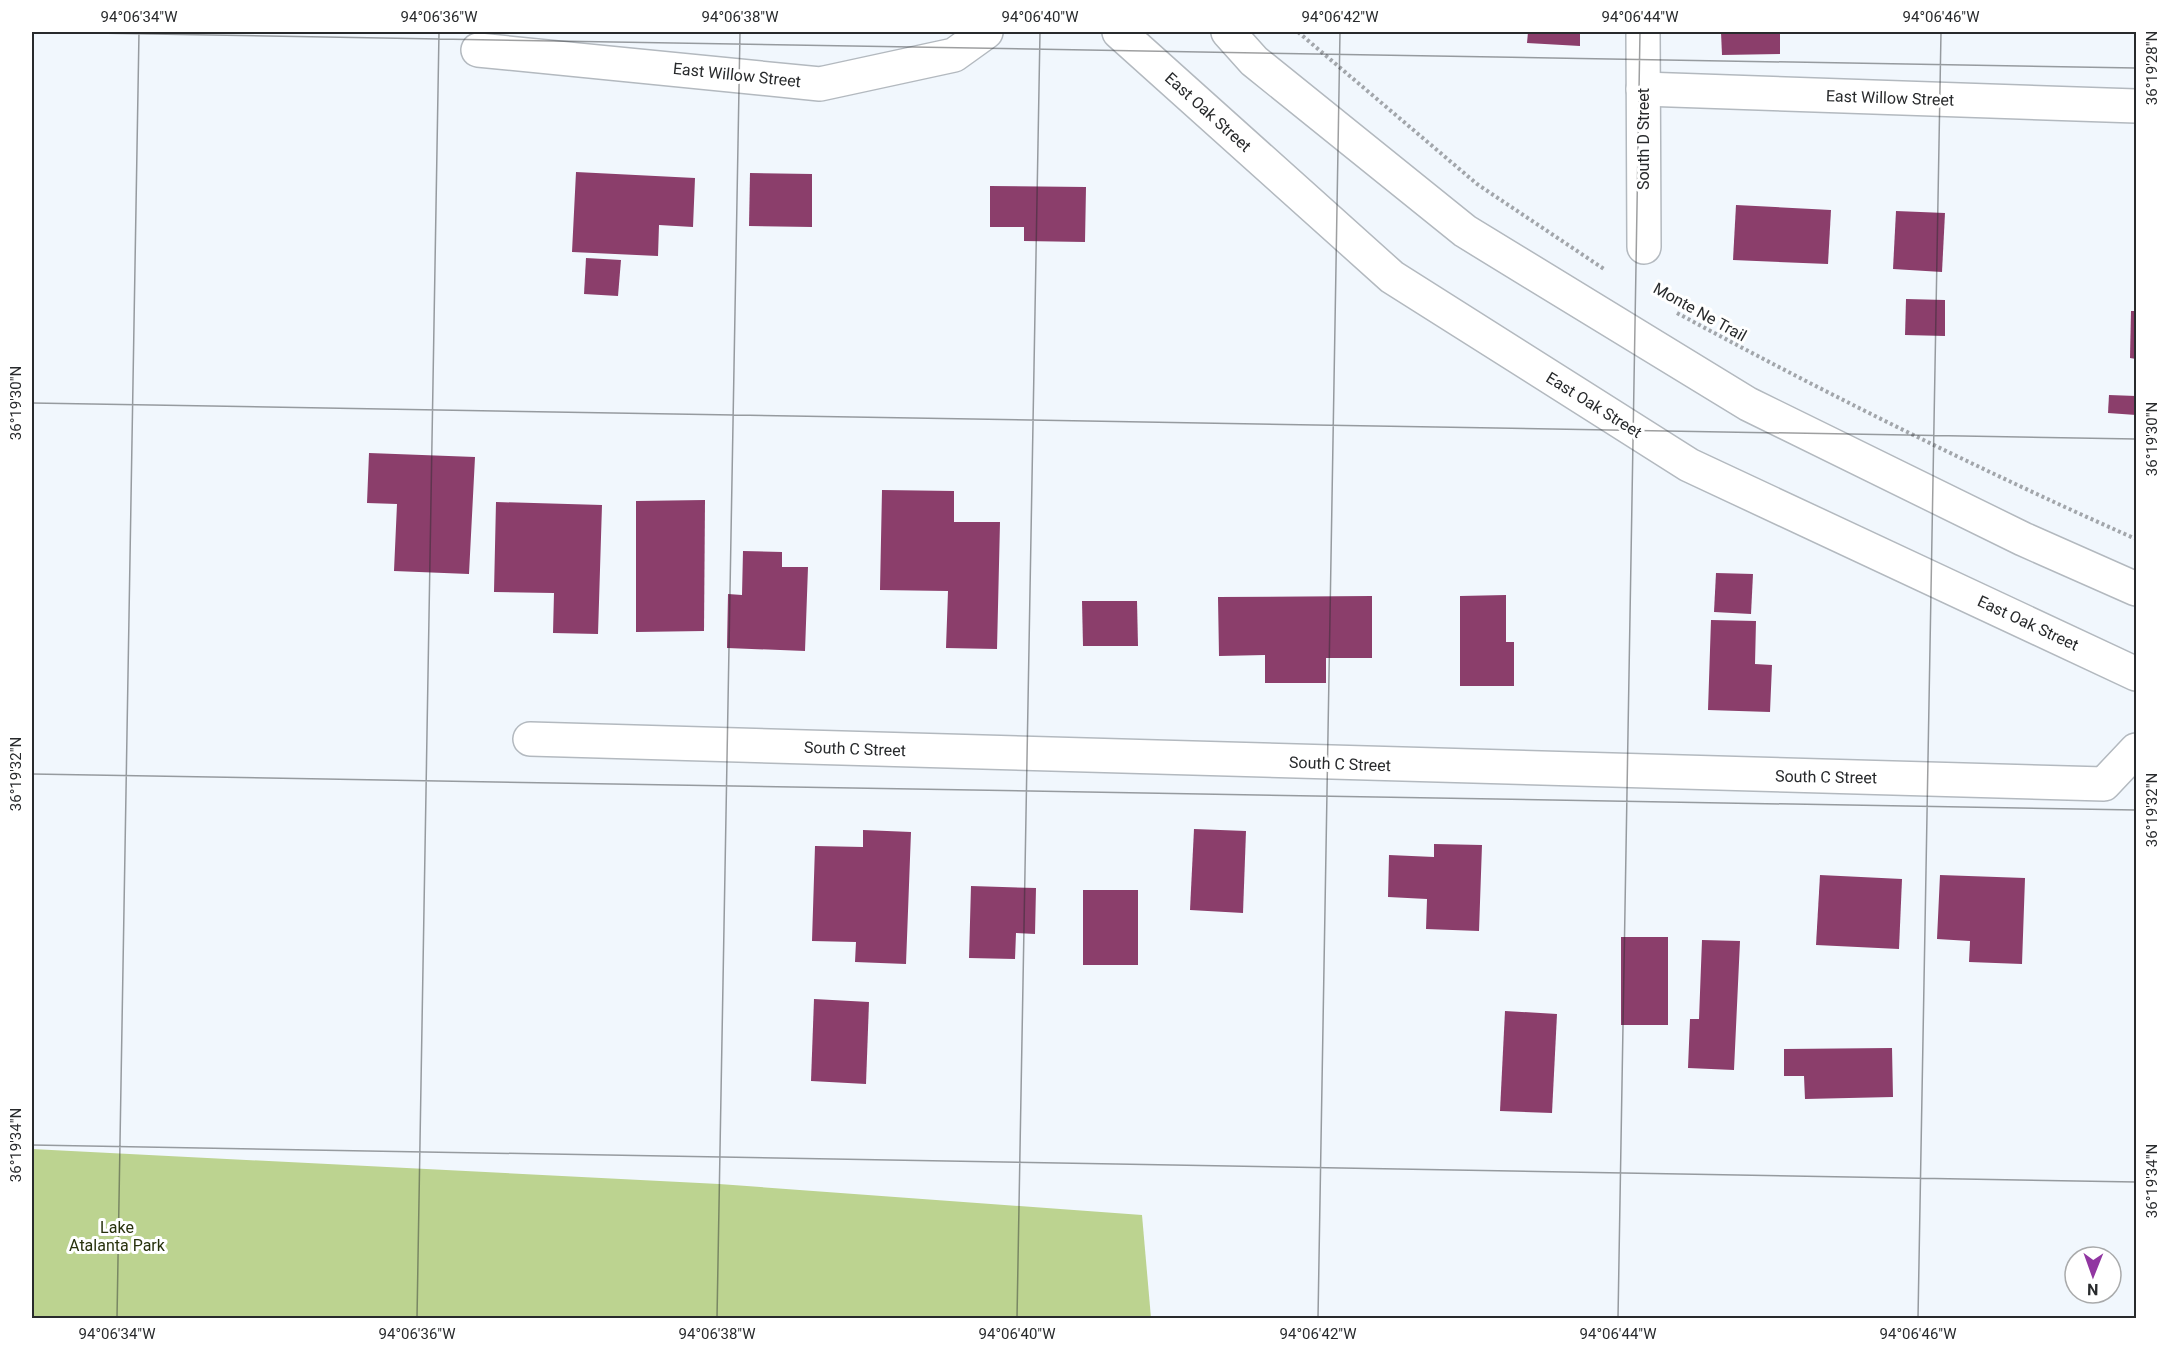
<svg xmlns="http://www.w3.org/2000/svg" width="2168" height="1350" font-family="Roboto,sans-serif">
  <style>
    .green { fill: #bcd390 }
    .building { fill: #8b3e6b }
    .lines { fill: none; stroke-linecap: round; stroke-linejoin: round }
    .minor-casing { stroke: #b3b9bf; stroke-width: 36 }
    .tertiary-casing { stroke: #b3b9bf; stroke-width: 36 }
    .path { stroke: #a2a6ab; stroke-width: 4; stroke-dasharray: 3 3; stroke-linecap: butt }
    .minor { stroke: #fff; stroke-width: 33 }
    .tertiary { stroke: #fff; stroke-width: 33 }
    .ticks { fill: none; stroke: #282a2c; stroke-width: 1.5; stroke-opacity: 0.45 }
    .labels { text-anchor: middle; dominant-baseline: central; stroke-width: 6; stroke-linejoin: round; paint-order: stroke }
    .street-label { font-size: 16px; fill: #282a2c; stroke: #fff }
    .park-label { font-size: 16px; fill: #28320d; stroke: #fff }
    .neatline { fill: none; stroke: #282a2c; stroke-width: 2 }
    .ticks-label { font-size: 15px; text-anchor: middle; fill: #282a2c }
  </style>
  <rect width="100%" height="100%" fill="#f1f7fd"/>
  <polygon class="green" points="32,1149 719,1184 1142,1215 1151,1318 32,1318"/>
  <g class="building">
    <polygon points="1528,32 1580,32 1580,46 1527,43"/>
    <polygon points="1721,32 1780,32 1780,54 1722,55"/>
    <polygon points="576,172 695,178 693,227 659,225 658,256 572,252"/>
    <polygon points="750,173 812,174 812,227 749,226"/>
    <polygon points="990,186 1086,187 1085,242 1024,241 1024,227 990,227"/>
    <polygon points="1736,205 1831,210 1828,264 1733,260"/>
    <polygon points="1896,211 1945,213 1942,272 1893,269"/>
    <polygon points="586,258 621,260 618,296 584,294"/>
    <polygon points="1906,299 1945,300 1945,336 1905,335"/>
    <polygon points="2131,311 2136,311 2136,359 2130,358"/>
    <polygon points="2109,395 2136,396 2136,415 2108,413"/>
    <polygon points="369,453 475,457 469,574 394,571 397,504 367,503"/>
    <polygon points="882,490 954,491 954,522 1000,522 997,649 946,648 948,591 880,590"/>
    <polygon points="705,500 704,631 636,632 636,501"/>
    <polygon points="496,502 602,505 598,634 553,633 554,593 494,592"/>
    <polygon points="743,551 782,552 782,567 808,567 805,651 727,648 728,594 742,595"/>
    <polygon points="1716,573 1753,574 1751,614 1714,612"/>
    <polygon points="1506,595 1506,642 1514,642 1514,686 1460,686 1460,596"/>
    <polygon points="1372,596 1372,658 1326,658 1326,683 1265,683 1265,655 1219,656 1218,597"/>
    <polygon points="1082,601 1137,601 1138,646 1083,646"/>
    <polygon points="1711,620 1756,621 1755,664 1772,665 1770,712 1708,710"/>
    <polygon points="1194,829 1246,831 1243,913 1190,910"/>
    <polygon points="863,830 911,832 906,964 855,962 856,942 812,941 815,846 863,847"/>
    <polygon points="1434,844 1482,845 1479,931 1426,929 1427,899 1388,897 1389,855 1434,857"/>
    <polygon points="1820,875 1902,879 1899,949 1816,945"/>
    <polygon points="1940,875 2025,878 2022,964 1969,962 1970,941 1937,939"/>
    <polygon points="971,886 1036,888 1035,934 1016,933 1015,959 969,958"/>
    <rect x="1083" y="890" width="55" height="75"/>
    <rect x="1621" y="937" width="47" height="88"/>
    <polygon points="1702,940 1740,941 1734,1070 1688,1068 1690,1019 1699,1019"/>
    <polygon points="814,999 869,1002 866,1084 811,1081"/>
    <polygon points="1505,1011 1557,1014 1552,1113 1500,1111"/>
    <polygon points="1892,1048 1893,1097 1805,1099 1804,1076 1784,1076 1784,1049"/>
  </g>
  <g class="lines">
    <defs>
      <g id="minor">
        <polyline points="1643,32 1644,247"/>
        <polyline points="478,50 820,84 954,55 986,32"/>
        <polyline points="1643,89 2136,106"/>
        <polyline points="530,739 2104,784 2136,750"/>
      </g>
      <g id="tertiary">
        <polyline points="1119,32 1392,277 1689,465 2136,674"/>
        <polyline points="1228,32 1254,61 1465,231 1748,404 2023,539 2136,589"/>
      </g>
    </defs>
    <use href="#minor" class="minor-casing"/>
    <use href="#tertiary" class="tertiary-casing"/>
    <g class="path">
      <polyline points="1298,32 1477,184 1604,269"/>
      <path d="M1677 313C1827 394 1980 470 2136 539"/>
    </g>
    <use href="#minor" class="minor"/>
    <use href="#tertiary" class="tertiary"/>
  </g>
  <path class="ticks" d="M33 32 2136 68M32 403 2136 439M32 774 2136 810M32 1145 2136 1182M117 1318 139 32M417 1318 439 32M717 1318 740 32M1017 1318 1040 32M1318 1318 1340 32M1618 1318 1640 32M1918 1318 1941 32"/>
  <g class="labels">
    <g class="street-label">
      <text transform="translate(737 75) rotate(6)">East Willow Street</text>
      <text transform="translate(1890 98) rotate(2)">East Willow Street</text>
      <text transform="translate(1208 112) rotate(42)">East Oak Street</text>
      <text transform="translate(1643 139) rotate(-90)">South D Street</text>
      <text transform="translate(1700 312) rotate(29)">Monte Ne Trail</text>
      <text transform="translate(1594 405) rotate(32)">East Oak Street</text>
      <text transform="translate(2028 623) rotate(25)">East Oak Street</text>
      <text transform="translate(855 749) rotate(2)">South C Street</text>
      <text transform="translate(1340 764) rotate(2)">South C Street</text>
      <text transform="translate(1826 777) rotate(1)">South C Street</text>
    </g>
    <g class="park-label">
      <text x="117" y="1227">Lake<tspan x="117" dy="18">Atalanta Park</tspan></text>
    </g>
  </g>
  <rect width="2168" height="1350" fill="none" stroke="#ffffff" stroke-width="66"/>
  <g transform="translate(2093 1275) rotate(181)"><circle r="28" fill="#ffffff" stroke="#a9aaab" stroke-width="1.5"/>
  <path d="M0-4.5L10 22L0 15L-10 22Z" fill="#9136a1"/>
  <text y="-9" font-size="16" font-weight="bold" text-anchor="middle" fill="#282a2c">N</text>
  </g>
  <rect x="33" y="33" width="2102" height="1284" class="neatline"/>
  <g class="ticks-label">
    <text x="139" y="22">94°06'34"W</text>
    <text x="439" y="22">94°06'36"W</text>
    <text x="740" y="22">94°06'38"W</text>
    <text x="1040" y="22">94°06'40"W</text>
    <text x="1340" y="22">94°06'42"W</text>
    <text x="1640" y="22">94°06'44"W</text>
    <text x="1941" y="22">94°06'46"W</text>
    <text transform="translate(2152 68) rotate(-90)" y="5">36°19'28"N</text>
    <text transform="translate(16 403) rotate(-90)" y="5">36°19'30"N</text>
    <text transform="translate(2152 439) rotate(-90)" y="5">36°19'30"N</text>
    <text transform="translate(16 774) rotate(-90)" y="5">36°19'32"N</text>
    <text transform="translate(2152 810) rotate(-90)" y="5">36°19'32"N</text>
    <text transform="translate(16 1145) rotate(-90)" y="5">36°19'34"N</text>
    <text transform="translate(2152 1181) rotate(-90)" y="5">36°19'34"N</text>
    <text x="117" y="1339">94°06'34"W</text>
    <text x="417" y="1339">94°06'36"W</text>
    <text x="717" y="1339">94°06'38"W</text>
    <text x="1017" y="1339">94°06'40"W</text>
    <text x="1318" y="1339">94°06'42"W</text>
    <text x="1618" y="1339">94°06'44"W</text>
    <text x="1918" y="1339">94°06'46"W</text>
  </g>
</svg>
